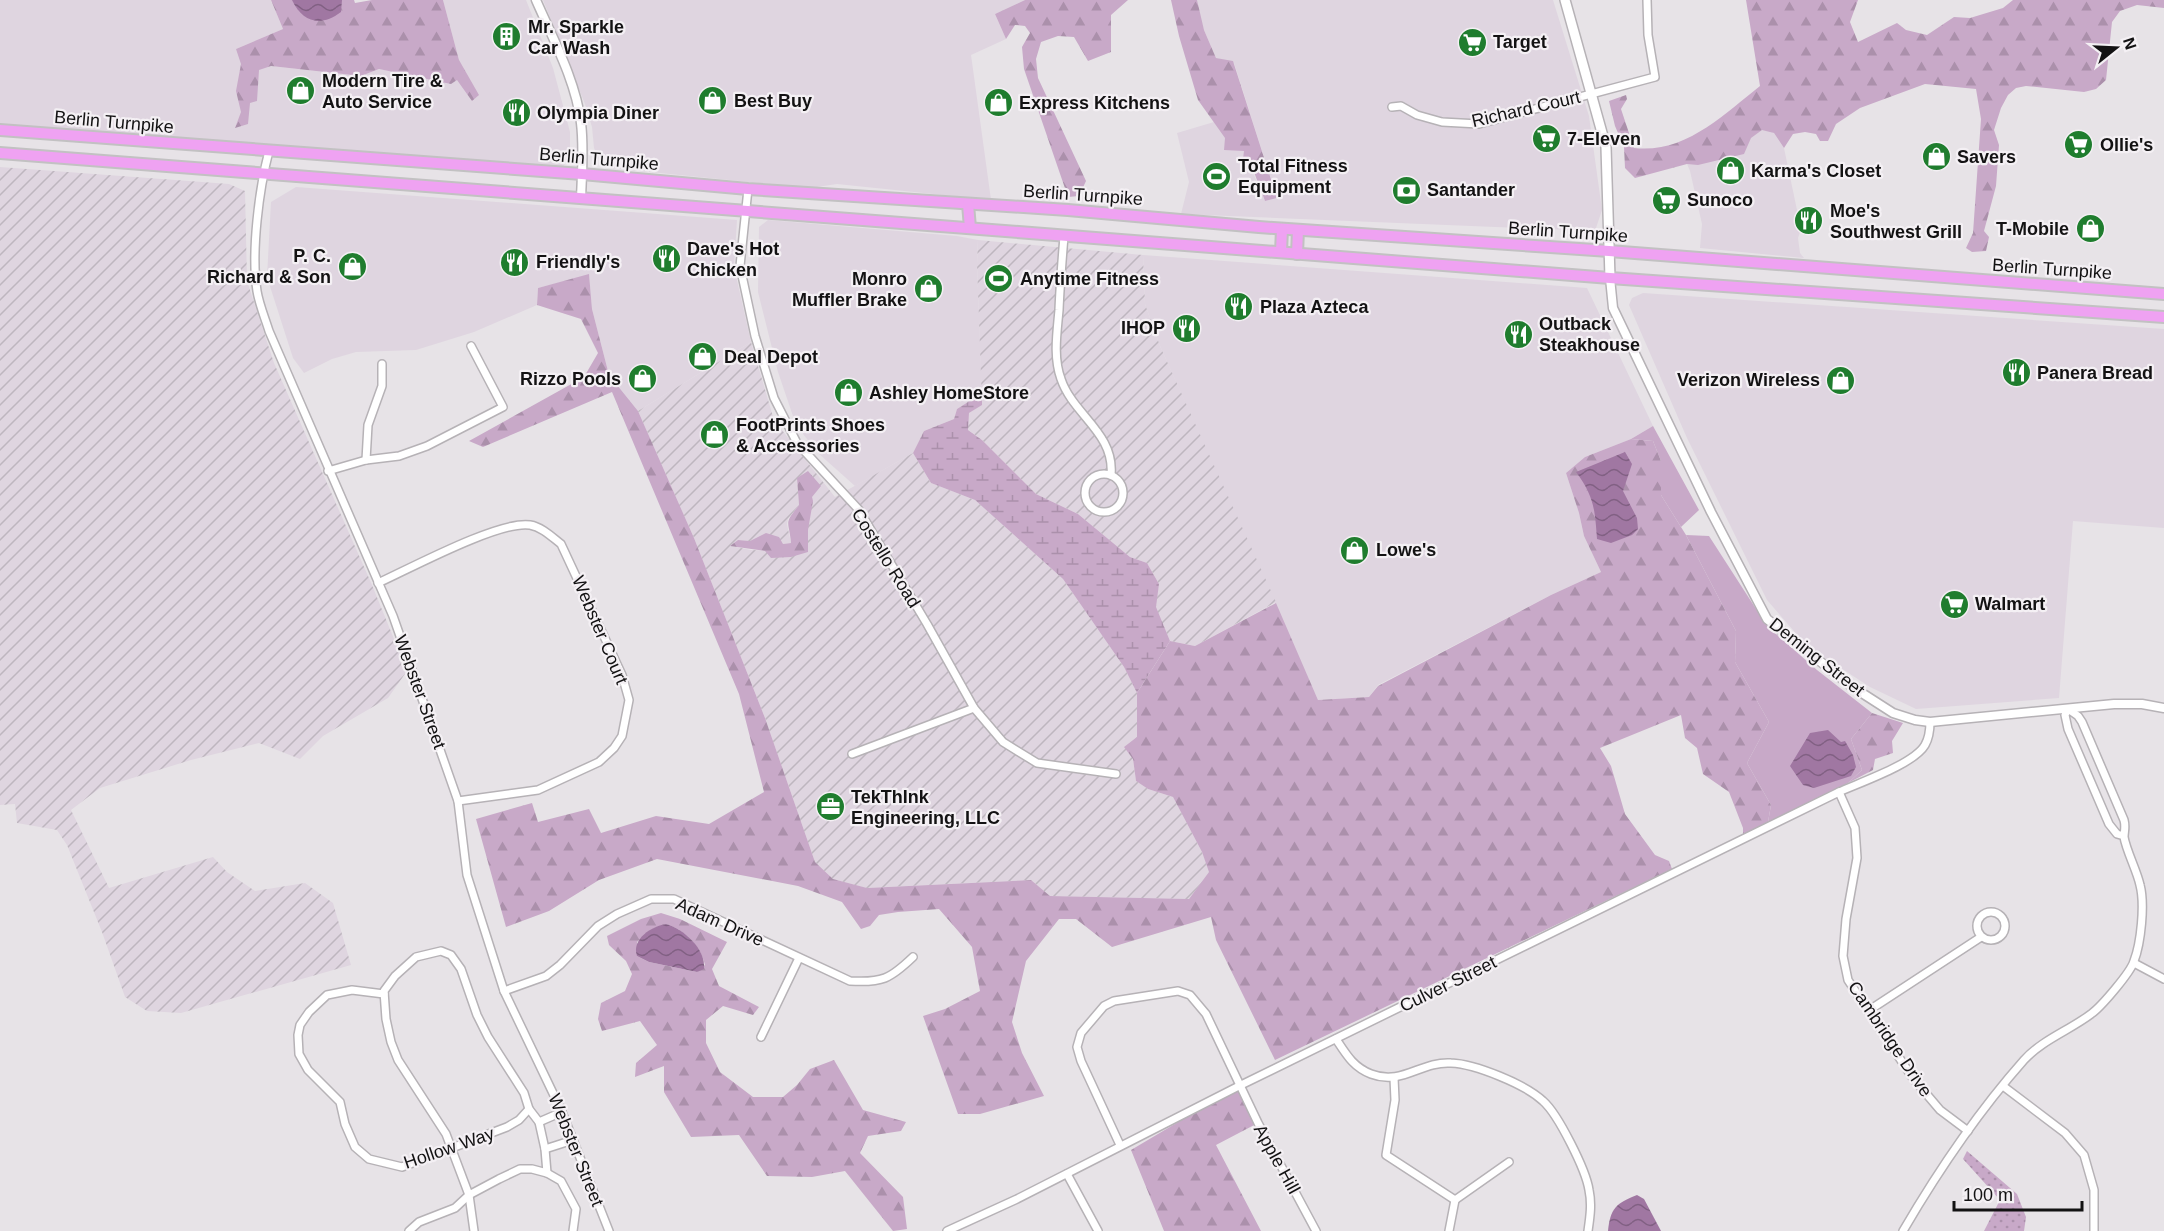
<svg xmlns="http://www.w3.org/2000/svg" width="2164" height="1231" font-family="Helvetica,sans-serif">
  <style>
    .built { fill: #dfd5e0 }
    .industrial { fill: url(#industrial-furrows); fill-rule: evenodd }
    .grass { fill: #c8a9c8 }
    .forest { fill: url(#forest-firs); fill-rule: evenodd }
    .wetland { fill: url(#wetland-marsh) }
    .park { fill: url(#park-dots) }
    .water { fill: url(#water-waves) }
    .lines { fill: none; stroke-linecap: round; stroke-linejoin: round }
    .minor-casing { stroke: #b6b2b6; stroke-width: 10 }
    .tertiary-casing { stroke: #b6b2b6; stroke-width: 11 }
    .secondary-casing { stroke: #b6b2b6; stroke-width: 12 }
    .trunk-casing { stroke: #c2c1c2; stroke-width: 14 }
    .minor { stroke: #fff; stroke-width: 7 }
    .tertiary { stroke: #fff; stroke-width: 8 }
    .secondary { stroke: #fff; stroke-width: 9 }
    .trunk { stroke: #efa2f2; stroke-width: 10 }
    .labels { text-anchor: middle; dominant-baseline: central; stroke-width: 4.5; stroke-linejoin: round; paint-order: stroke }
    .poi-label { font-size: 18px; font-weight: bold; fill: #131213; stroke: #f4f0f4; text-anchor: start }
    .street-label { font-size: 18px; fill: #131213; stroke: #f4f0f4 }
  </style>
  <defs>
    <pattern id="industrial-furrows" width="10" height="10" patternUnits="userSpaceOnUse" patternTransform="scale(1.5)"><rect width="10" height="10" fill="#dfd5e0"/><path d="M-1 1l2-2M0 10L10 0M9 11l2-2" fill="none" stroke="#beb6bf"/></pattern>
    <pattern id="forest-firs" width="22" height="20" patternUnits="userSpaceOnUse" patternTransform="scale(1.5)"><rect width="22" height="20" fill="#c8a9c8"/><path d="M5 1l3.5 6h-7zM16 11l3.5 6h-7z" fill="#ab90ab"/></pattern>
    <pattern id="wetland-marsh" width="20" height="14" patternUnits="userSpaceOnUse" patternTransform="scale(1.5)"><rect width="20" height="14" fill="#c8a9c8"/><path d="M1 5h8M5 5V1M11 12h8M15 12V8" fill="none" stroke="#ab90ab"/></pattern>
    <pattern id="park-dots" width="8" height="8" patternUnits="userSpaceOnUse" patternTransform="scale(1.5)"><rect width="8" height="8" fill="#c8a9c8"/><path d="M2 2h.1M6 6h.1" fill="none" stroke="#ab90ab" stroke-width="1.8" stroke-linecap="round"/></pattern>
    <pattern id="water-waves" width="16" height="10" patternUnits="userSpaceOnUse" patternTransform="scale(1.5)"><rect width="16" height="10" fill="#a077a2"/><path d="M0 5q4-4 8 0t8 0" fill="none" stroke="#816083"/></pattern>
  </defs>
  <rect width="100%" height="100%" fill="#e7e3e7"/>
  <g class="built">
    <polygon points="0,0 271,0 283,29 236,49 271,66 361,76 379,69 431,79 459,60 443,0 526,0 553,68 570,132 570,155 560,172 0,124"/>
    <polygon points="543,0 1025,0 995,14 1006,39 971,55 991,200 837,184 810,188 610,168 600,161 594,148 592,127 585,104"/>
    <polygon points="1197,0 1553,0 1589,116 1602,210 1595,231 1181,214 1189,182 1177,133 1214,122 1226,138 1244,151 1265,201 1277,198 1234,63 1216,58 1204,30 1198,11"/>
    <polygon points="1761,127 1774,133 1784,148 1801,229 1798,238 1800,253 1804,258 1700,248 1702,224 1690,171 1681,150"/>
    <polygon points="296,187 737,220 734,267 751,342 638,411 609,375 592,309 589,275 538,288 537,305 474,332 416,350 356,352 332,359 304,373 293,358 267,277 271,202"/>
    <polygon points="768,220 957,236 978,240 977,264 982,393 957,409 954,419 924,431 913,453 855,486 818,453 796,425 778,372 758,292 759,227"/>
    <polygon points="1143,255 1587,288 1653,426 1631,439 1585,457 1566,473 1579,513 1584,536 1601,572 1551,595 1378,685 1369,697 1318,700 1160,346 1145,304"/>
    <polygon points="1643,293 2164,329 2164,528 2073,521 2059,698 1916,709 1870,687 1807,646 1767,600 1687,438 1629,305 1632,298"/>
  </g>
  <g class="industrial">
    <polygon points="0,167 229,184 245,191 247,281 274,363 372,585 407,671 388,698 323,736 300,759 259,743 191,760 100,788 71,810 109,888 213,857 227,872 255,891 305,883 333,903 351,965 181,1013 147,1011 125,997 102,932 67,845 57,830 17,823 15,804 0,805"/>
    <polygon points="978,240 1143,255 1145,304 1160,346 1276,602 1195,646 1170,641 1155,607 1159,584 1147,563 1130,557 1078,514 1036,494 982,440 967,429 969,413 982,404 977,264"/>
    <path d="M751 342 774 420 835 497 913 453 931 483 975 500 1063 579 1124 667 1137 693V738L1133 759 1136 781 1148 789 1173 797 1202 852 1210 872 1189 899 1050 896 1031 880 866 888 833 879 815 862 765 718 694 538 638 411ZM797 479 808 530 807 552 751 550 731 546 738 540 783 544 791 543 787 524 788 519 799 505Z"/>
  </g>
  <g class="grass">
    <polygon points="1653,426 1699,510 1681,527 1661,495 1661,461 1653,441 1631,439"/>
    <polygon points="1686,535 1709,536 1767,626 1817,670 1872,713 1851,739 1862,770 1848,783 1768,822 1771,805 1747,763 1769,722 1735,662 1736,631"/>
  </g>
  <g class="forest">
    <polygon points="271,0 354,0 355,3 372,0 443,0 459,60 479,95 472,101 457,80 451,84 379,69 361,76 271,66 259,70 257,101 250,103 248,124 235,128 241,112 236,91 241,64 236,49 283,29"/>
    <polygon points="1025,0 1128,0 1111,15 1111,52 1088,61 1074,37 1058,36 1041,42 1036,59 1038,78 1086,181 1079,196 1068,197 1024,69 1022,47 1030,33 1025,26 1015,25 1006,39 995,14"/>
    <polygon points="1171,0 1197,0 1204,30 1216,58 1233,61 1277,198 1265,201 1249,159 1243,159 1244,151 1224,150 1225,138 1198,100 1179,36"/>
    <path d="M1746 0H1858L1850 22 1858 42 1897 23 1906 30 1927 35 1954 17 1970 18 2003 8 2013 0H2164V8L2137 5 2120 11 2112 22 2106 80 2096 89 2084 92 2026 86 2016 88 2008 95 2001 108 1994 130 1999 145 1996 186 1984 231 1989 237 1986 251 1972 252 1966 248 1973 233 1981 119 1976 89 1925 84 1860 108 1836 124 1828 141H1820L1816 134 1805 132 1793 134 1784 148 1774 133 1762 130 1751 138 1744 154 1698 165 1687 164 1635 178 1625 168 1624 147 1615 126 1609 101 1626 95 1627 99 1621 109 1634 148C1685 154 1723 115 1760 86Z"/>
    <polygon points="589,274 592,309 609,375 638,411 694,538 765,718 815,862 833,879 867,888 1031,880 1050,896 1189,899 1209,872 1202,852 1173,797 1148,789 1136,781 1133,759 1124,747 1137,737 1137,693 1170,641 1195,646 1276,603 1318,700 1369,697 1378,686 1551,595 1601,572 1584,536 1579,513 1566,473 1585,457 1631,439 1653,441 1661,461 1661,495 1686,535 1736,631 1735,662 1769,722 1747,763 1771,805 1768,822 1743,836 1743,828 1729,792 1703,774 1697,748 1685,738 1681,715 1600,748 1611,766 1625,814 1655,855 1669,861 1672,869 1275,1060 1216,940 1211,917 1112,947 1076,919 1059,919 1026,961 1012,1022 1022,1053 1044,1096 980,1114 958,1114 923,1016 945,1009 980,991 972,947 939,909 898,912 879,915 870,926 861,929 842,902 798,886 657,859 599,880 549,911 506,927 476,819 532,803 538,822 589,809 601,833 656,816 709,824 764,792 739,694 612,392 483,447 469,441 584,377 598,353 581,319 537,305 538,288"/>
    <path d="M808 471 821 486 812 497 813 501 808 530V552L791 557 771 558 765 551 730 546 738 540 750 541 766 533 779 537 783 544 791 543C789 520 783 525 799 505L797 478Z"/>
    <polygon points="1872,713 1903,723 1892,741 1893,753 1875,759 1873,770 1848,783 1862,770 1851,739"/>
    <path d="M661 913 680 919 727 942 712 969 719 986 759 1007 753 1015 723 1006 706 1020V1043L720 1072 753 1097H783L797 1085 810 1069 834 1060 863 1110 906 1122 901 1131 868 1136 860 1153 903 1197 907 1229 893 1231 845 1171 812 1177 767 1176 739 1135 691 1137 664 1092V1066L635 1077 636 1063 657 1045 640 1021 602 1031 598 1019 601 1003 625 991 632 974 626 961 609 945 607 936 641 919ZM666 924C684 929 701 946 705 965L697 972 649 962 637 956V942L654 928Z"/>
    <polygon points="1239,1086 1258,1123 1216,1145 1261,1231 1164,1231 1131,1150"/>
  </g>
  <polygon class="wetland" points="982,393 982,405 969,413 968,430 982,440 1036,494 1078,514 1130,557 1147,563 1159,584 1156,607 1170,641 1137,693 1124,667 1063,579 975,500 931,483 913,453 924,431 954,419 957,409"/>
  <polygon class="park" points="1967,1151 2017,1194 2026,1217 2024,1231 1984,1231 2000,1200 1963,1159"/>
  <g class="water">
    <path d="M292 0H342L341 12C321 27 303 23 292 0Z"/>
    <path d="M1625 452 1632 464 1623 491 1637 518 1638 529 1632 535 1611 543 1597 539C1595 510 1594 496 1576 472Z"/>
    <polygon points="1828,730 1841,742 1845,741 1853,755 1856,767 1851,776 1814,788 1803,785 1790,766 1810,733"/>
    <path d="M666 924C684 929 706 949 704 969L697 972 649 962 637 956C631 939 652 926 666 924Z"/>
    <path d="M1637 1195 1644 1199 1661 1231H1608C1610 1209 1616 1203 1637 1195Z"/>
  </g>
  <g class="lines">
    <defs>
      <g id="minor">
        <polyline points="1392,107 1401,106 1417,115 1442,122 1479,124 1655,77 1648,35 1647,0"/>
        <path d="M269 151C259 189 251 252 257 291 259 304 265 318 269 331L393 616 458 801 467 875 504 991 562 1112 609 1231"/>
        <polyline points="748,189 740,266 755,336 774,398 797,443 859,510 927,624 974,708 1003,742 1037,763 1116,774"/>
        <path d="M1064 236C1062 261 1060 285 1059 310 1057 333 1053 357 1061 379 1073 415 1115 433 1111 475"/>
        <polyline points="366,460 368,425 382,386 382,364"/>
        <polyline points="328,471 366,460 399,456 427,446 503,407 471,346"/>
        <circle cx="1104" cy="493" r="19"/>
        <path d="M378 583C409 569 500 520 530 525 542 527 552 537 561 544L622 675 629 700 622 736 614 748 599 762 538 790 458 801"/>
        <polyline points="852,754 974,708"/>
        <polyline points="1839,792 1855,828 1857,858 1846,919 1843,956 1848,980 1912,1077 1940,1110 1968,1131"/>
        <circle cx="1991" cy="926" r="14"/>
        <polyline points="2134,963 2164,979"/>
        <path d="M504 991 546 976 560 965 598 926 617 914 651 899H674L850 981C882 983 890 979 913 957"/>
        <polyline points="384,994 352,990 327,995 309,1012 300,1025 298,1035 299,1054 308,1070 340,1102 345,1124 355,1147 369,1159 402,1167 507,1127 519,1120 529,1109"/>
        <polyline points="1868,1011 1981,937"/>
        <polyline points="761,1037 799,958"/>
        <path d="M1336 1039C1346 1054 1353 1067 1371 1074 1402 1086 1421 1061 1451 1063 1475 1064 1525 1084 1543 1101 1558 1114 1586 1170 1589 1190 1592 1204 1590 1217 1588 1231"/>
        <polyline points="1394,1078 1395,1100 1386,1155 1455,1200 1509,1162"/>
        <polyline points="2003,1086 2065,1133 2084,1155 2094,1190 2094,1231"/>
        <polyline points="539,1122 562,1112"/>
        <polyline points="1120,1145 1081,1061 1077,1047 1081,1033 1104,1006 1114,1001 1178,991 1190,995 1206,1014 1258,1123 1316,1231"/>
        <polyline points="545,1149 573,1140"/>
        <polyline points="1067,1174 1098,1231"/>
        <polyline points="409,1231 419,1222 455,1208 469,1195 499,1179 520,1169 532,1169 547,1173 561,1181 576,1209 573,1231"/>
        <polyline points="474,1231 469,1195 446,1134 398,1060 391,1042 386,1019 384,991 395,976 416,957 441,951 451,955 461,969 477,1015 488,1037 524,1093 529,1109 539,1122 545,1149 547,1173"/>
        <path d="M947 1231 1017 1199 1239 1086 1839 792C1861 782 1914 764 1925 745 1929 738 1930 730 1930 722"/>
        <polyline points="1449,1231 1455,1200"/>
        <path d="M1903 1231C1938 1171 1978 1112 2024 1060 2042 1040 2070 1030 2091 1014 2101 1007 2131 972 2134 961 2141 943 2145 904 2140 885 2137 871 2126 850 2124 837 2124 832 2126 827 2124 820L2082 722 2078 716 2068 709 2065 715 2068 729 2109 824 2117 834 2124 836"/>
      </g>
      <g id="tertiary">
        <path d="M536 0C553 39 576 81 581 123 584 147 582 173 581 198"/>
        <polyline points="1610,278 1613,308 1711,512 1767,619 1851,686 1893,713 1915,720 1930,722 2114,704 2142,704 2164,708"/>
      </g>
      <polyline id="secondary" points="1565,0 1606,147 1610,278"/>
      <g id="trunk">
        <polyline points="0,130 582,174 748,189 1068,210 1259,227 1609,251 2164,294"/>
        <polyline points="0,153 1610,278 2164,317"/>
        <polyline points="968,204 970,228"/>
        <polyline points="1281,252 1282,229"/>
        <polyline points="1297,254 1298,230"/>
      </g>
    </defs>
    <use href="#minor" class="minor-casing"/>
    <use href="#tertiary" class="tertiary-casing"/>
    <use href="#secondary" class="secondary-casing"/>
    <use href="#trunk" class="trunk-casing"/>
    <use href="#minor" class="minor"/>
    <use href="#tertiary" class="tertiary"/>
    <use href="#secondary" class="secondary"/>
    <use href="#trunk" class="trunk"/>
  </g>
  <defs>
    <symbol id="building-disc" viewBox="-11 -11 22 22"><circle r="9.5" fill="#1f7d2e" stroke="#f4f0f4"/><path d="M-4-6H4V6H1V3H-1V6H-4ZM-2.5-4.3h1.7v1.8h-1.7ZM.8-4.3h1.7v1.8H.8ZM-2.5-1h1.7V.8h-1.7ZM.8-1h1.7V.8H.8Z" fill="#fff"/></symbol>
    <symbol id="supermarket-disc" viewBox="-11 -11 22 22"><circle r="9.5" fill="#1f7d2e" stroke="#f4f0f4"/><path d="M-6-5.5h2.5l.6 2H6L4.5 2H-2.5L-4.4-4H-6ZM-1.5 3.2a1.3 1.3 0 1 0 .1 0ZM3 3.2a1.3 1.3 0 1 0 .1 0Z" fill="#fff"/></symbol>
    <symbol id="shop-disc" viewBox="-11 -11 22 22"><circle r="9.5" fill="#1f7d2e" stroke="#f4f0f4"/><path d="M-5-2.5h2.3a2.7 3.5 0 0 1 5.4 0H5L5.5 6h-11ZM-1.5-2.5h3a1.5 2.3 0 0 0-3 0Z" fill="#fff"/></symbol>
    <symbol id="restaurant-disc" viewBox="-11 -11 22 22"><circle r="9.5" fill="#1f7d2e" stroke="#f4f0f4"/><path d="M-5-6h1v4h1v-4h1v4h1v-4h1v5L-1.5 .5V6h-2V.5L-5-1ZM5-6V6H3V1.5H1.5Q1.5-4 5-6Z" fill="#fff"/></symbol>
    <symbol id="stadium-disc" viewBox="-11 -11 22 22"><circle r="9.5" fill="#1f7d2e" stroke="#f4f0f4"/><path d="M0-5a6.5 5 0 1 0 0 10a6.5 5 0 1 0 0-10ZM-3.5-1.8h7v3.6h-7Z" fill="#fff"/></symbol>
    <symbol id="bank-disc" viewBox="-11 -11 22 22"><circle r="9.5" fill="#1f7d2e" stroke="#f4f0f4"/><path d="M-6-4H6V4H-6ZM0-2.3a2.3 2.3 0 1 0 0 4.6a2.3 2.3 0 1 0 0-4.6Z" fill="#fff"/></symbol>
    <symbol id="office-disc" viewBox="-11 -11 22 22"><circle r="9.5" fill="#1f7d2e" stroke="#f4f0f4"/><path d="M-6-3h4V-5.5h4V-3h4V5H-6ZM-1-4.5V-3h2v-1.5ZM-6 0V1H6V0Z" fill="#fff"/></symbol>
  </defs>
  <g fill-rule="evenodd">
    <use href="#building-disc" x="490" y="20" width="33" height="33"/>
    <use href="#supermarket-disc" x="1456" y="26" width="33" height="33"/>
    <use href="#shop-disc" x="284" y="74" width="33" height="33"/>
    <use href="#shop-disc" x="696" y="84" width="33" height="33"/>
    <use href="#shop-disc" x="982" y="86" width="33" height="33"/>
    <use href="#restaurant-disc" x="500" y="96" width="33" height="33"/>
    <use href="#supermarket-disc" x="1530" y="122" width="33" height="33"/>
    <use href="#supermarket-disc" x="2062" y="128" width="33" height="33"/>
    <use href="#shop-disc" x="1920" y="140" width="33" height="33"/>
    <use href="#shop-disc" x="1714" y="154" width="33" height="33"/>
    <use href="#stadium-disc" x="1200" y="160" width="33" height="33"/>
    <use href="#bank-disc" x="1390" y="174" width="33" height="33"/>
    <use href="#supermarket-disc" x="1650" y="184" width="33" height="33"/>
    <use href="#restaurant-disc" x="1792" y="204" width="33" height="33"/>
    <use href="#shop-disc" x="2074" y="212" width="33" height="33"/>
    <use href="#restaurant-disc" x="650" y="242" width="33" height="33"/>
    <use href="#restaurant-disc" x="498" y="246" width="33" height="33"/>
    <use href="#shop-disc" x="336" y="250" width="33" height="33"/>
    <use href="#stadium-disc" x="982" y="262" width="33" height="33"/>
    <use href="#shop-disc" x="912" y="272" width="33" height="33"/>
    <use href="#restaurant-disc" x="1222" y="290" width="33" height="33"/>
    <use href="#restaurant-disc" x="1170" y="312" width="33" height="33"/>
    <use href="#restaurant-disc" x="1502" y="318" width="33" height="33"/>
    <use href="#shop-disc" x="686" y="340" width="33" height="33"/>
    <use href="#restaurant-disc" x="2000" y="356" width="33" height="33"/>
    <use href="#shop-disc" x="626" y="362" width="33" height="33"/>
    <use href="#shop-disc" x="1824" y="364" width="33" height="33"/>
    <use href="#shop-disc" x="832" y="376" width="33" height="33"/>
    <use href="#shop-disc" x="698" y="418" width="33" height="33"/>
    <use href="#shop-disc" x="1338" y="534" width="33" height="33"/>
    <use href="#supermarket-disc" x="1938" y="588" width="33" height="33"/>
    <use href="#office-disc" x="814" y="790" width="33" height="33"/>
  </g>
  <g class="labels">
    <g class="poi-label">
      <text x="528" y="27">Mr. Sparkle<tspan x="528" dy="21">Car Wash</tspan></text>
      <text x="1493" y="42">Target</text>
      <text x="322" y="81">Modern Tire &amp;<tspan x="322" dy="21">Auto Service</tspan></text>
      <text x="734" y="101">Best Buy</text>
      <text x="1019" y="103">Express Kitchens</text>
      <text x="537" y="113">Olympia Diner</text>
      <text x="1567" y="139">7-Eleven</text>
      <text x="2100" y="145">Ollie's</text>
      <text x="1957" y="157">Savers</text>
      <text x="1238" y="166">Total Fitness<tspan x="1238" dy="21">Equipment</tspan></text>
      <text x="1751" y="171">Karma's Closet</text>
      <text x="1427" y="190">Santander</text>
      <text x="1687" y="200">Sunoco</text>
      <text x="1830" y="211">Moe's<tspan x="1830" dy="21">Southwest Grill</tspan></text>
      <text x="2069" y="229" text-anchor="end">T-Mobile</text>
      <text x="687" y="249">Dave's Hot<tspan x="687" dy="21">Chicken</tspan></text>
      <text x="331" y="256" text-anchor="end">P. C.<tspan x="331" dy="21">Richard &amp; Son</tspan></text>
      <text x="536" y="262">Friendly's</text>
      <text x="907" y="279" text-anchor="end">Monro<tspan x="907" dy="21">Muffler Brake</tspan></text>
      <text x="1020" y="279">Anytime Fitness</text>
      <text x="1260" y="307">Plaza Azteca</text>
      <text x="1539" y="324">Outback<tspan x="1539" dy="21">Steakhouse</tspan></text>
      <text x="1165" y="328" text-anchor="end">IHOP</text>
      <text x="724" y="357">Deal Depot</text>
      <text x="2037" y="373">Panera Bread</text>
      <text x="621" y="379" text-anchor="end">Rizzo Pools</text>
      <text x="1820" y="380" text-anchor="end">Verizon Wireless</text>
      <text x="869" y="393">Ashley HomeStore</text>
      <text x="736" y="425">FootPrints Shoes<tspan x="736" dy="21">&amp; Accessories</tspan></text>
      <text x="1376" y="550">Lowe's</text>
      <text x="1975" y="604">Walmart</text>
      <text x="851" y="797">TekThInk<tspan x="851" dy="21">Engineering, LLC</tspan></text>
    </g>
    <g class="street-label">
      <text transform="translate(1526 109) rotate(-13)">Richard Court</text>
      <text transform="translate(114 122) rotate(5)">Berlin Turnpike</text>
      <text transform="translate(599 159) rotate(5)">Berlin Turnpike</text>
      <text transform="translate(1083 195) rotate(4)">Berlin Turnpike</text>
      <text transform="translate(1568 232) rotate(4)">Berlin Turnpike</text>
      <text transform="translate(2052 269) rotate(4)">Berlin Turnpike</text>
      <text transform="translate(886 558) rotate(58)">Costello Road</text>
      <text transform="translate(600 630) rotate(67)">Webster Court</text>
      <text transform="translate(1817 657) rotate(38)">Deming Street</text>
      <text transform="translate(420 692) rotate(70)">Webster Street</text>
      <text transform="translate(720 922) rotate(24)">Adam Drive</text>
      <text transform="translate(1448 984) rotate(-26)">Culver Street</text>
      <text transform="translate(1890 1039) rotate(56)">Cambridge Drive</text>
      <text transform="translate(449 1148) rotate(-19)">Hollow Way</text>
      <text transform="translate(576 1150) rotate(68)">Webster Street</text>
      <text transform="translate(1277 1159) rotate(61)">Apple Hill</text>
    </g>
  </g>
  <g transform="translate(2116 48) rotate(72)" stroke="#f4f0f4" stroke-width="4.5" paint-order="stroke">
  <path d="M0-4.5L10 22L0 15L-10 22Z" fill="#131213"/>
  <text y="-9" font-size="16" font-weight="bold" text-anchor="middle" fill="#131213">N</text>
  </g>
  <path d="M1954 1201v9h128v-9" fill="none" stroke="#131213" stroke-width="3"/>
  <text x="1963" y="1201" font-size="18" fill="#131213" stroke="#f4f0f4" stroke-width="4.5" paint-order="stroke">100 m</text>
</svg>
